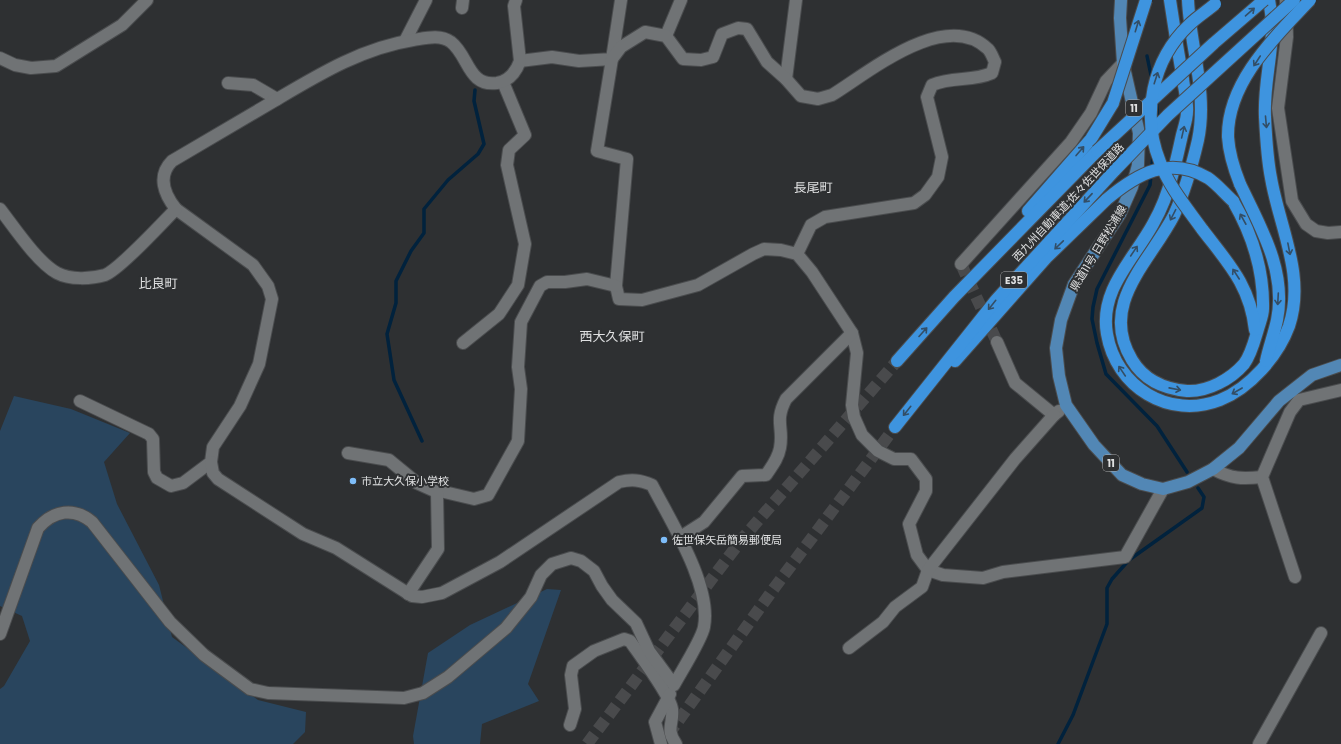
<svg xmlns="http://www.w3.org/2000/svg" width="1341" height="744" font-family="Poppins,'Noto Sans JP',sans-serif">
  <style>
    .green { fill: #29455e }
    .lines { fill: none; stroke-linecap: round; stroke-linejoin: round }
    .stream { stroke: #01223d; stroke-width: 3.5 }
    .minor-tunnel { stroke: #494a4c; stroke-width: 12; stroke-dasharray: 12 6; stroke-linecap: butt }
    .motorway-tunnel { stroke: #494a4c; stroke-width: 12; stroke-dasharray: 12 6; stroke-linecap: butt }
    .minor-casing { stroke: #4a4c4e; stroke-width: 14 }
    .tertiary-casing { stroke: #4a4c4e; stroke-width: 14 }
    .primary-casing { stroke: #4a4c4e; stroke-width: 14 }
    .motorway-casing { stroke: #4a4c4e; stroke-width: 14 }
    .minor { stroke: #707375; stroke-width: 12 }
    .tertiary { stroke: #707375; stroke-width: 12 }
    .primary { stroke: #5287b5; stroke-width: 12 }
    .motorway { stroke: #3e94df; stroke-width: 12 }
    .motorway-bridge-casing { stroke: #4a4c4e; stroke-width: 14; stroke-linecap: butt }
    .motorway-bridge { stroke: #3e94df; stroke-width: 12 }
    .oneway { stroke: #334e66 }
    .poi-dot { fill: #7ebdf9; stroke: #2e3032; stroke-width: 1.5 }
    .labels { text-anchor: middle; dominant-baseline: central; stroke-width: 4; stroke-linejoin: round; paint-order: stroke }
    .shield { fill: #2e3032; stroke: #aaabac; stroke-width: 1 }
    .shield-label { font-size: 10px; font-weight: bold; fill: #dfe0e1 }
    .street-label { font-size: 11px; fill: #dfe0e1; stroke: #2e3032 }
    .poi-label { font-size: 11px; fill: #dfe0e1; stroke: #2e3032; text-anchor: start }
    .quarter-label { font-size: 13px; fill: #dfe0e1; stroke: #2e3032 }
  </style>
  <rect width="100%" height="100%" fill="#2e3032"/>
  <g class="green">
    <polygon points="14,396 71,409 130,433 104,462 117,504 159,585 172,637 258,700 306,712 305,732 293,744 0,744 0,689 4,686 30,641 22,616 0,606 0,431"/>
    <polygon points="547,589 561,590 528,684 539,701 482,724 480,744 414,744 413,736 428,653 470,625"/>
  </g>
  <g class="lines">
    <g class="stream">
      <polyline points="1147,56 1152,80"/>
      <polyline points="1157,102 1157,116"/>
      <polyline points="1153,156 1150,185 1097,289 1093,307 1092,319 1097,343 1106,374 1157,426 1187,472"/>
      <polyline points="422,441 394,380 387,334 396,303 396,281 411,251 424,233 424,209 448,180 478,154 484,144 474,101 475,90"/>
      <polyline points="1058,744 1073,715 1107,624 1107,588 1112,579 1129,560 1202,508 1204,497 1198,488"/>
    </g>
    <polyline class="minor-tunnel" points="961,264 997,342"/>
    <g class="motorway-tunnel">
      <polyline points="668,735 775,587 895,427"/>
      <polyline points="587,744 742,539 897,361"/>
    </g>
    <defs>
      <g id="minor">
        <polyline points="1286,0 1287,37 1278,108 1292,201 1306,224 1316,231 1328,233 1341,232"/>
        <polyline points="462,8 463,0"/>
        <polyline points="666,36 681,0"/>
        <polyline points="405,41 426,0"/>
        <polyline points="0,58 15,65 31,68 56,66 122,25 147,0"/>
        <polyline points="520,61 552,57 579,61 612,59 621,0"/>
        <polyline points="786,79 796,0"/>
        <polyline points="228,83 253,85 277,99"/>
        <path d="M797 254 811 225 825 217 914 203 925 195 938 177 942 157 927 97 932 85C953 76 972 82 992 73L995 62C993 58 991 52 988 49 945 8 868 73 832 95L818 99 801 96 786 79 767 62 747 29 738 28 722 34 713 57 701 60 683 59 666 36 645 32 621 47 612 59 597 151 627 159 616 286 619 299 642 300 698 285 753 254 764 249 781 250 797 254 812 272 852 333 857 353 852 405 854 417 862 435 878 451 894 459H911L926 479V491L909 524 917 555 928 570 943 575 983 578 1003 572 1125 557 1163 489"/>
        <polyline points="961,264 1071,142 1091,113 1106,81 1123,63"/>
        <polyline points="997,342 1015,383 1054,415 1059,411"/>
        <polyline points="463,343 499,314 518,285 525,244 507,165 509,150 525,135 503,82"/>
        <polyline points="80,401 149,434 153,439 154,472 157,478 171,486 183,483 211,462 213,447 240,406 259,364 272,299 268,286 253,265 176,209"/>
        <polyline points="348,453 389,460 417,483 437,492 440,491 474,499 488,495 518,441 521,389 518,367 521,322 540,286 547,282 565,282 587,279 616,286"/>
        <path d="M1213 469C1232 479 1242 479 1262 477"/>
        <path d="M679 538 704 522 742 476 766 475C772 466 778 459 780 448 784 427 774 422 786 399L852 333"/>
        <polyline points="1295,577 1262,477 1290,412 1299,400 1341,390"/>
        <polyline points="408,594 438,549 437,492"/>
        <polyline points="849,648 883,622 895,607 922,587 928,570 1015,459 1054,415"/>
        <path d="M570 725 575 709 571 675 573 666 594 651 624 639 630 641C639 654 670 695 672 709 674 723 665 729 676 744"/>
        <polyline points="661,744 655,722 670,694"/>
        <polyline points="1259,744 1321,633"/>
      </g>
      <g id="tertiary">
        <path d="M0 209C14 227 37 262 57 273 70 280 91 279 105 275 120 269 162 223 176 209 164 194 157 176 172 161 206 141 240 121 274 101 318 75 362 48 413 40 426 38 440 34 451 42 469 56 468 87 497 83 509 81 516 72 520 61L514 6 516 0"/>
        <path d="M0 634 38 528C54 510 74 507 92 522L170 622 204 655 250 689 268 693 404 698 423 693 448 677 506 628 531 597 541 575 552 564 571 558 581 561 594 571 602 586 612 600 636 623 649 651 674 685C681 672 702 639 704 627 712 586 671 522 652 485 640 480 632 479 619 482L500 562 442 593 422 597 412 596 336 548 303 534 218 479 213 473 211 462"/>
      </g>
      <polyline id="primary" points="1121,0 1120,18 1123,63 1139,133 1138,165 1132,187 1120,214 1074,284 1061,320 1056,348 1059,376 1066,405 1094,445 1122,475 1142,484 1163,489 1188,482 1213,469 1239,448 1279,401 1312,375 1341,365"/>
      <g id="motorway">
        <path d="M1170 0C1174 26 1178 53 1183 79 1184 89 1188 102 1187 112 1187 119 1184 127 1182 135 1179 148 1176 163 1172 176 1168 192 1161 210 1153 224 1134 259 1099 290 1107 334 1116 387 1169 420 1220 400 1250 388 1278 356 1289 326 1306 276 1279 226 1271 178 1267 158 1266 137 1265 117 1263 76 1278 42 1269 0"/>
        <path d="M1188 0C1190 47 1208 92 1198 140 1192 166 1185 191 1174 215 1150 262 1098 304 1132 360 1144 380 1165 389 1187 391 1208 392 1231 379 1244 364 1251 355 1255 339 1258 329 1260 322 1263 315 1263 309 1264 270 1252 234 1233 201"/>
        <path d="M1240 184C1260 226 1287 271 1277 320 1274 334 1269 347 1266 361"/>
        <polyline points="1028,211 1091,139 1113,103"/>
        <path d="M1202 229C1228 263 1250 285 1255 330"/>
        <polyline points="897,361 954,297 1097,151"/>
        <polyline points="955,361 1046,258 1107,199"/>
        <polyline points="895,427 996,300 1115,170"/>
      </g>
    </defs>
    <use href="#minor" class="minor-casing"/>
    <use href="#tertiary" class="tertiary-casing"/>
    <use href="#primary" class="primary-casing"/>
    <use href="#motorway" class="motorway-casing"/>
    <use href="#minor" class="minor"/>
    <use href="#tertiary" class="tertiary"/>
    <use href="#primary" class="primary"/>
    <use href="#motorway" class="motorway"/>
    <defs>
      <g id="motorway-bridge">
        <polyline points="1113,103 1146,0"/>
        <polyline points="1097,151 1214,43 1264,0"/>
        <polyline points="1115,170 1168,115 1294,0"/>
        <path d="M1240 184C1234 169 1229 153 1228 137 1227 82 1275 37 1310 0"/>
        <path d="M1107 199C1137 174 1169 155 1208 178 1217 184 1225 194 1233 201"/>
        <path d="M1202 229C1187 208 1169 187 1160 162 1141 115 1152 60 1189 25 1197 17 1207 11 1215 4"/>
      </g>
    </defs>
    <use href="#motorway-bridge" class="motorway-bridge-casing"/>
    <use href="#motorway-bridge" class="motorway-bridge"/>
  </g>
  <defs><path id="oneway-shaft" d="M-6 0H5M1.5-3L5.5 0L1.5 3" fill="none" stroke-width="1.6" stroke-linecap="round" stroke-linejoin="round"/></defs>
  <g class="oneway">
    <use href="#oneway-shaft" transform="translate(1250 12) rotate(-41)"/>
    <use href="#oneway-shaft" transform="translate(1137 26) rotate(-73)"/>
    <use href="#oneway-shaft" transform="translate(1257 61) rotate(123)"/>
    <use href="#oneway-shaft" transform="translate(1156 78) rotate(-72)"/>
    <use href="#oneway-shaft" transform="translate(1266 122) rotate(85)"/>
    <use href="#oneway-shaft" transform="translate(1183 132) rotate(-77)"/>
    <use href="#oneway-shaft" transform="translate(1080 151) rotate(-49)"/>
    <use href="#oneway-shaft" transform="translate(1088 198) rotate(133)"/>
    <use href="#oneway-shaft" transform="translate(1173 215) rotate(117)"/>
    <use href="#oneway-shaft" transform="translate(1243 219) rotate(-119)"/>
    <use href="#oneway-shaft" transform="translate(1059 245) rotate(136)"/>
    <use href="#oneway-shaft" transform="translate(1289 249) rotate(79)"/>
    <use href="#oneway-shaft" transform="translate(1134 251) rotate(-56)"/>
    <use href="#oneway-shaft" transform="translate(1236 274) rotate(-123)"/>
    <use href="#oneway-shaft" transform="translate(1278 299) rotate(93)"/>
    <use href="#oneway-shaft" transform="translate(992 305) rotate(129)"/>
    <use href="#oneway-shaft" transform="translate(923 332) rotate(-48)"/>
    <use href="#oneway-shaft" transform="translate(1122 371) rotate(-124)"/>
    <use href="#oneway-shaft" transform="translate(1175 389) rotate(11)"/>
    <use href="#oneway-shaft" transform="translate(1237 391) rotate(150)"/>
    <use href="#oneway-shaft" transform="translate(907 411) rotate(129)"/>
  </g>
  <g class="poi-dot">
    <circle cx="353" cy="481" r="4"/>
    <circle cx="664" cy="540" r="4"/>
  </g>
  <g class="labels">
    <g class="shield">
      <rect x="1126" y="100" width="16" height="16" rx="3"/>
      <rect x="1001" y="272" width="26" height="16" rx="3"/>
      <rect x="1103" y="455" width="16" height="16" rx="3"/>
    </g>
    <g class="shield-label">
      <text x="1134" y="108">11</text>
      <text x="1014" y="280">E35</text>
      <text x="1111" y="463">11</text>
    </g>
    <g class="street-label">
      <text transform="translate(1068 202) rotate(-47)">西九州自動車道;佐々佐世保道路</text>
      <text transform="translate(1098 248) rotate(-59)">県道11号 日野松浦線</text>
    </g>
    <g class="poi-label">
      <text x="361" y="481">市立大久保小学校</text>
      <text x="672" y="540">佐世保矢岳簡易郵便局</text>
    </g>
    <g class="quarter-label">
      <text x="813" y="187">長尾町</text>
      <text x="158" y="283">比良町</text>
      <text x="612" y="336">西大久保町</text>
    </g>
  </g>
</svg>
